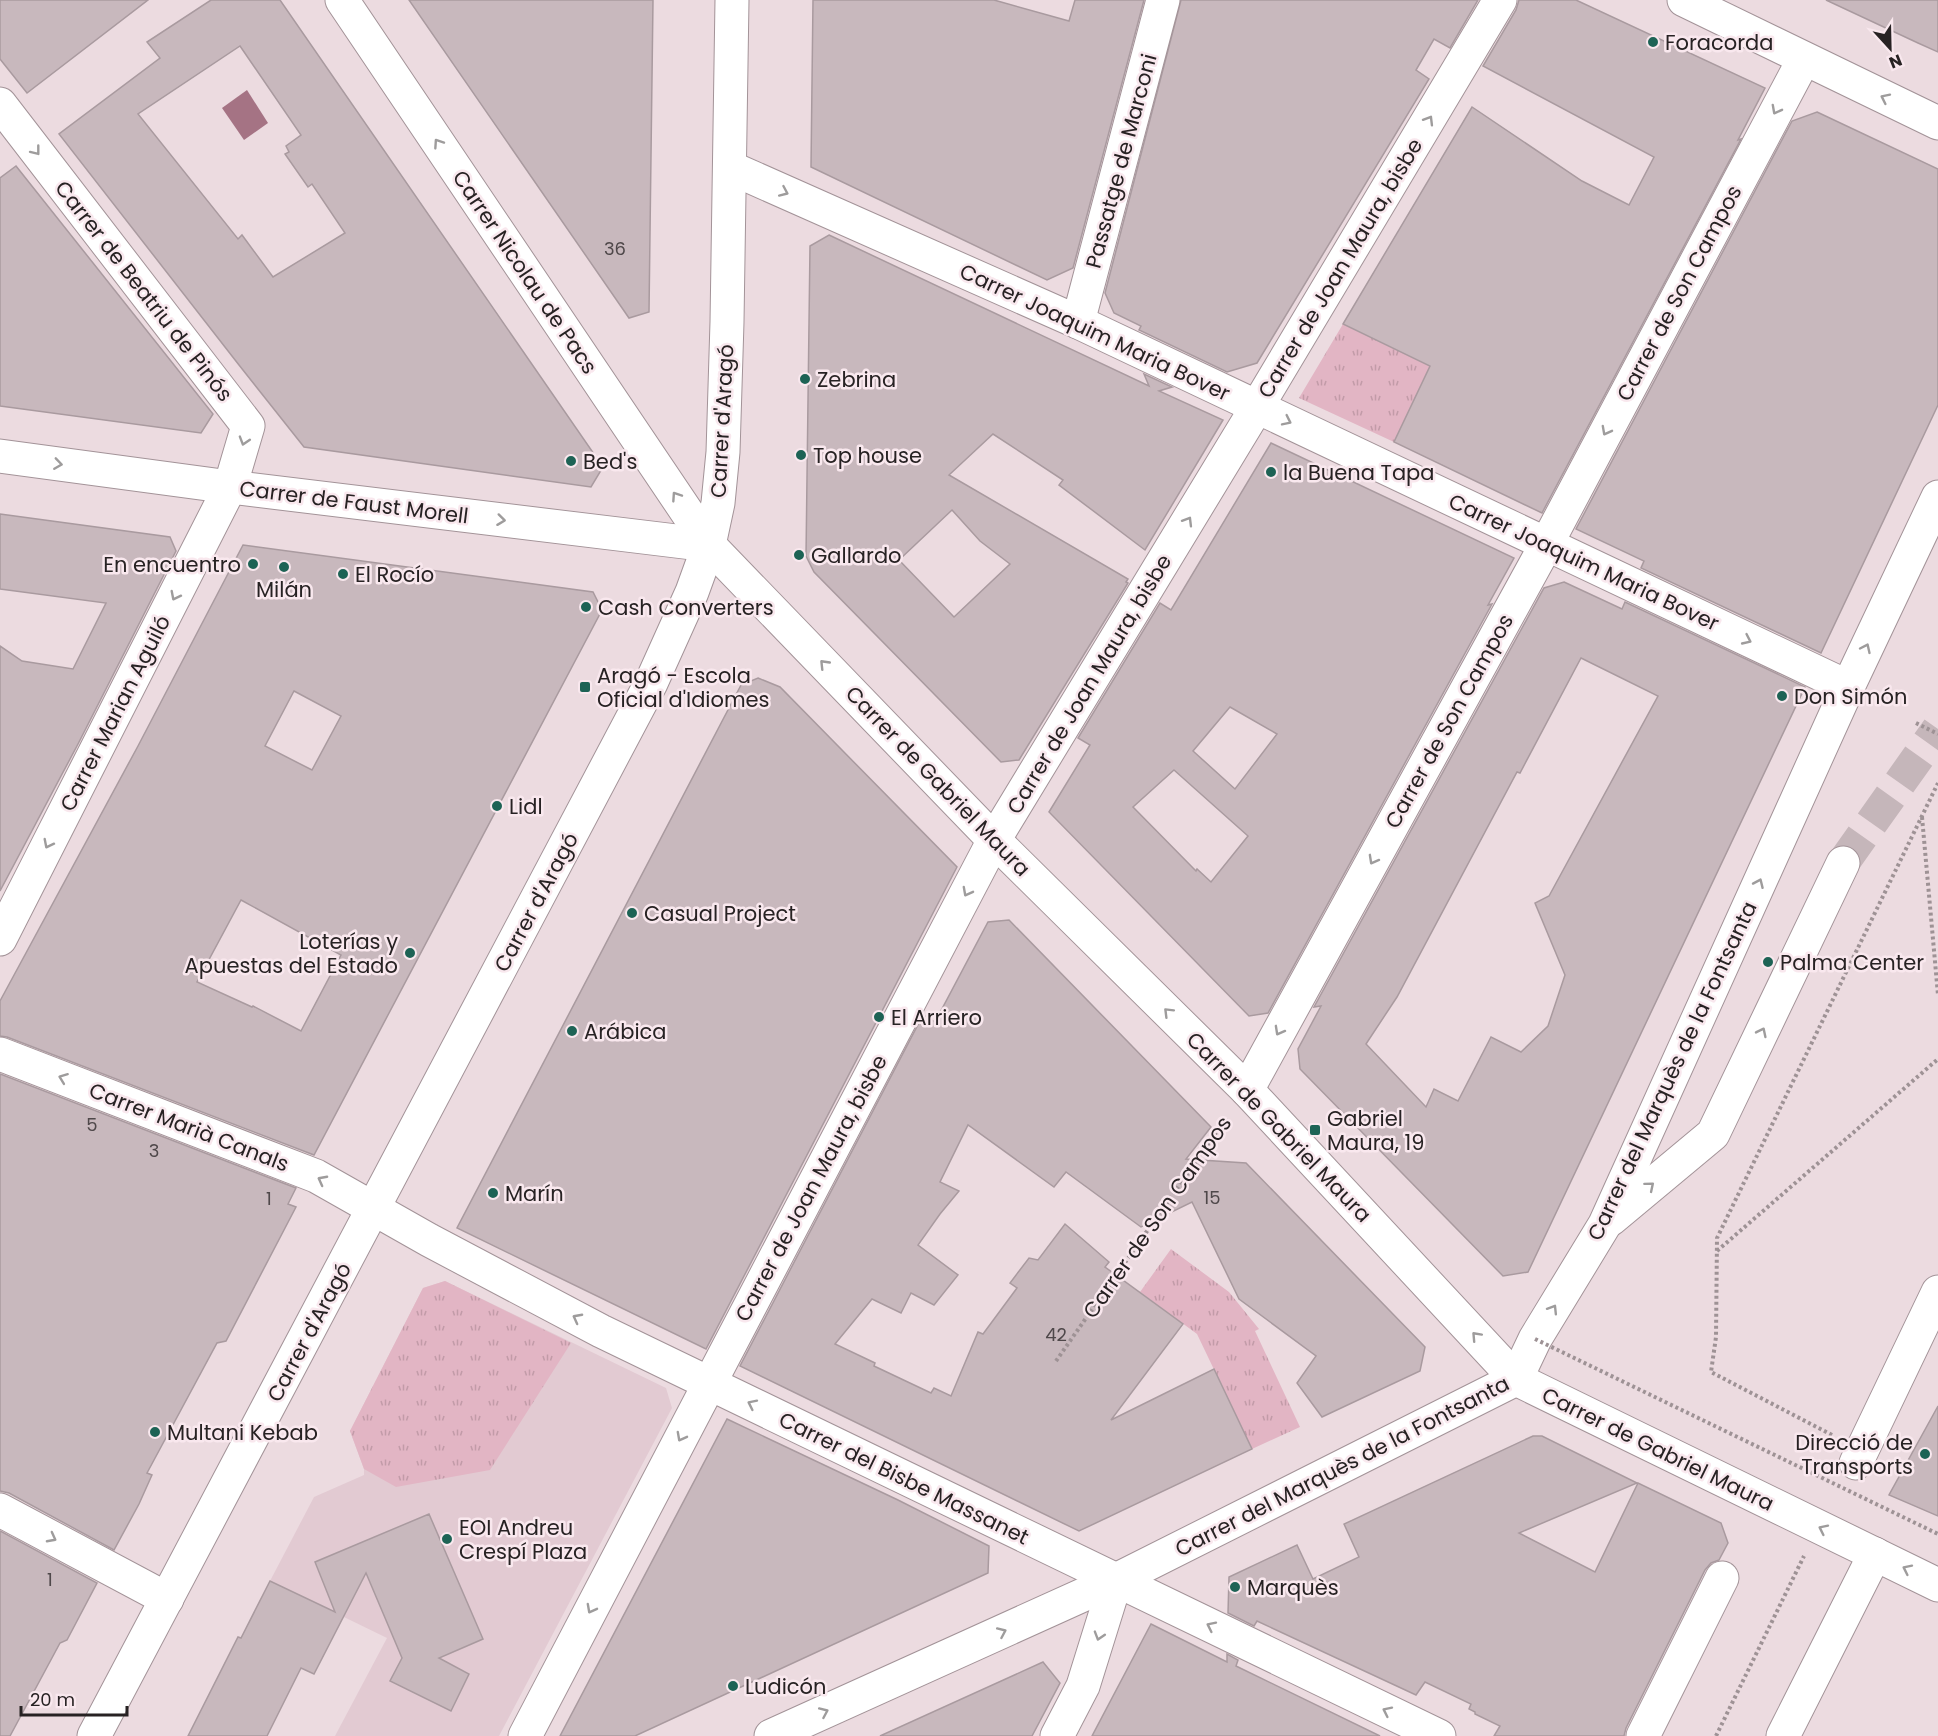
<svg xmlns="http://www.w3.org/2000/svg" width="1938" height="1736" font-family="Poppins,sans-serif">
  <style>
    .built { fill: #e2cad2 }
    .grass { fill: url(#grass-tufts) }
    .water { fill: #a57384 }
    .building { fill: #c8b8bd; stroke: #a99a9f; stroke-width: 1.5; fill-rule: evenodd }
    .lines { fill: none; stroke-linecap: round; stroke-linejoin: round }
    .minor-tunnel { stroke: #c5b6ba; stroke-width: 33; stroke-dasharray: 33 16; stroke-linecap: butt }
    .minor-casing { stroke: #a39398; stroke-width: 35 }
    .major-casing { stroke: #a39398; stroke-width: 35 }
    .path { stroke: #9e9295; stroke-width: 4; stroke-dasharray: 3 3; stroke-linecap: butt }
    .minor { stroke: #fff; stroke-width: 33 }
    .major { stroke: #fff; stroke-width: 33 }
    .path-bridge { stroke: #9e9295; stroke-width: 4; stroke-dasharray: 3 3; stroke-linecap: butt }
    .oneway { stroke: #9e9c9c }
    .poi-dot { fill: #1d6355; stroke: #f9e8ee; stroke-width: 2 }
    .labels { text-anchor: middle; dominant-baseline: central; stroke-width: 5; stroke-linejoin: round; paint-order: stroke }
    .number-label { font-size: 18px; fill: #4f484a }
    .poi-label { font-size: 21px; fill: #272223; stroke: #f9e8ee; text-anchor: start }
    .street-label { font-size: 21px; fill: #272223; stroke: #f9e8ee }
  </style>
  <defs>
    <pattern id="grass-tufts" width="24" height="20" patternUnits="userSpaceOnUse" patternTransform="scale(1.5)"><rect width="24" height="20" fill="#e2b5c4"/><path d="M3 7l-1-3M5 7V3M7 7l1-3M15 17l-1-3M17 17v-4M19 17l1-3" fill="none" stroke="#c29ba8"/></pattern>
  </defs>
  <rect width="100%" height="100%" fill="#ecdbe0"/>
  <polygon class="built" points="445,1281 666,1388 672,1408 499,1736 335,1736 387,1638 270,1581 314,1497 364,1475 364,1469 350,1431 423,1288"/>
  <g class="grass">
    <polygon points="1343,324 1405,354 1431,364 1394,442 1299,398"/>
    <polygon points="1171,1249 1229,1292 1259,1329 1255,1331 1300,1427 1252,1449 1197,1334 1140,1292"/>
    <polygon points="445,1281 571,1343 490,1470 396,1487 364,1469 350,1431 423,1288"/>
  </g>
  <polygon class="water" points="247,90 268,123 244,140 222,108"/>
  <g class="building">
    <polygon points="0,0 148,0 27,93 0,59"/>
    <path d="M211 0H280L603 467 591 487 304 447 239 365 59 134 160 58 147 42ZM240 46 301 135 286 146 289 152 285 154 308 187 312 184 345 233 273 277 242 235 238 239 138 114Z"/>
    <polygon points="409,0 653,0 649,312 629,318"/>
    <polygon points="813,0 994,0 1069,21 1075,0 1144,0 1073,268 1047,280 811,167"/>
    <polygon points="1181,0 1478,0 1450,48 1434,39 1416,70 1429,79 1257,363 1227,372 1139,330 1141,326 1114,313 1105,293"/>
    <polygon points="1519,0 1576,0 1765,88 1738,140 1741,139 1542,513 1394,442 1430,366 1343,324 1472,107 1582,181 1629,205 1654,157 1483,66 1516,10"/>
    <polygon points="1826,0 1938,0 1938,52 1918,43"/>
    <polygon points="1817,112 1938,169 1938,405 1821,653 1641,568 1644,561 1576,529 1792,121"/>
    <polygon points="16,166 213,414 201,433 0,406 0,178"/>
    <path d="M829 235 1149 386 1144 374 1172 387 1159 391 1223 420 1145 550 1059 485 1063 480 993 434 949 475 1128 579 1126 582 1128 583 1019 760 1001 762 814 572 806 556 810 246ZM952 510 980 541 1010 564 954 617 899 560Z"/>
    <path d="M1271 443 1514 558 1488 605 1492 604 1268 1013 1249 1016 1049 812 1090 745 1078 738 1160 603 1171 610ZM1230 707 1277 734 1235 789 1193 751ZM1174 770 1248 836 1211 882 1197 869 1196 871 1133 807Z"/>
    <polygon points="0,514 170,537 176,551 78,744 0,891 0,646 22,661 73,669 106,603 0,589"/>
    <path d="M243 545 593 592 602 610 314 1155 7 1037 0 1036V1001L138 746ZM294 691 341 716 312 770 265 746ZM241 900 341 955 301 1031 253 1006 252 1007 197 982Z"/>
    <path d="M1564 582 1622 609 1625 602 1805 687 1528 1272 1503 1276 1300 1069 1298 1049 1321 1006 1314 1007 1544 588ZM1581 658 1658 696 1549 896 1535 903 1565 975 1548 1026 1521 1052 1491 1037 1458 1101 1434 1089 1426 1107 1366 1044 1397 997 1517 772 1520 773Z"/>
    <polygon points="758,678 780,687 957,867 706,1349 457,1228 741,685"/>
    <polygon points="1009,920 1211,1127 1186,1159 1246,1163 1425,1347 1420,1371 1322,1417 1297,1383 1316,1356 1239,1299 1192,1202 1141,1227 1066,1172 1054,1187 968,1125 940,1182 959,1191 940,1214 918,1245 958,1275 934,1305 911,1293 901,1313 872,1299 835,1344 875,1363 874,1366 931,1393 934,1388 951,1396 978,1332 983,1334 1017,1288 1010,1283 1029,1258 1038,1260 1065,1224 1109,1262 1105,1267 1183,1324 1111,1420 1214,1369 1252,1449 1079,1531 740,1366 923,1015 935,1022 988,922"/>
    <polygon points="0,1074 296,1188 288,1204 296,1207 226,1341 217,1343 147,1473 152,1475 139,1504 114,1550 9,1493 0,1491"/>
    <polygon points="1938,1406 1938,1516 1889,1495"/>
    <polygon points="727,1419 898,1500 989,1546 988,1573 635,1736 560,1736"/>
    <polygon points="1533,1436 1542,1436 1637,1483 1519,1533 1595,1572 1638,1483 1721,1523 1728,1543 1719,1560 1711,1563 1705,1570 1626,1728 1624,1736 1494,1736 1500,1726 1475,1714 1475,1712 1469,1709 1471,1704 1425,1682 1416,1695 1257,1621 1254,1626 1228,1613 1229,1577 1297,1545 1313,1579 1359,1557 1344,1524"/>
    <polygon points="429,1514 483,1639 439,1658 469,1674 451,1711 390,1681 402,1658 366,1573 314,1674 301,1668 267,1736 188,1736 238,1637 241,1638 270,1581 335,1612 315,1562"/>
    <polygon points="0,1531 97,1583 67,1640 60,1643 10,1736 0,1736"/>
    <polygon points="1151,1624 1227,1662 1227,1654 1238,1660 1236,1666 1380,1736 1092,1736"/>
    <polygon points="1043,1662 1060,1683 1032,1736 880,1736"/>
  </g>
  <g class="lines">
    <polyline class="minor-tunnel" points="1843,863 1938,729"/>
    <defs>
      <g id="minor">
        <polyline points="342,0 709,545 994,840 1247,1090 1516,1379 1938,1585"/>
        <polyline points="1684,0 1938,123"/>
        <polyline points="0,104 248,426 230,487 0,939"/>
        <polyline points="731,168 1078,322 1848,687"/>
        <polyline points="1078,322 1163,0"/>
        <polyline points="0,456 230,487 709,545"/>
        <polyline points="0,1054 316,1176 429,1240 601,1331 1439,1736"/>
        <polyline points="1247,1090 1546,545 1804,59"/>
        <polyline points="1611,1219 1713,1134 1843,863"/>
        <polyline points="1856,1463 1938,1292"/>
        <polyline points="0,1510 167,1599"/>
        <polyline points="525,1736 994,840 1257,407 1500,0"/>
        <polyline points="771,1736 1116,1580 1516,1379 1535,1339 1605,1224 1848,687 1938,497"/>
        <polyline points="1057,1736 1083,1686 1116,1580"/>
        <polyline points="1643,1736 1722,1578"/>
        <polyline points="1783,1736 1875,1554"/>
      </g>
      <polyline id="major" points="94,1736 651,683 692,592 709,545 718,503 723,452 727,322 732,0"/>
    </defs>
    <use href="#minor" class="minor-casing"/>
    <use href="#major" class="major-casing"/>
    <g class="path">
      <polyline points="1916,723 1938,734"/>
      <polyline points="1922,817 1938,995"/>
      <polyline points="1717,1251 1938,1059"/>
      <polyline points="1056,1361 1227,1117"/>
      <polyline points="1832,1435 1711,1372 1716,1337 1717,1238 1938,783"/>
      <polyline points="1716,1736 1804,1556"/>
    </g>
    <use href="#minor" class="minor"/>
    <use href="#major" class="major"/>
    <polyline class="path-bridge" points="1535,1339 1938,1534"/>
  </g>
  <defs><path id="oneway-chevron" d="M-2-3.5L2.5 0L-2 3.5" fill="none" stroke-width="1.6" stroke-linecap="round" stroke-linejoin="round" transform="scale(1.5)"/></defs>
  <g class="oneway">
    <use href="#oneway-chevron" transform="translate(1885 98) rotate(-154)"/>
    <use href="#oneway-chevron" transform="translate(1776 110) rotate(118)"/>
    <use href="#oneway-chevron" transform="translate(1429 120) rotate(-59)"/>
    <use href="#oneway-chevron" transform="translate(438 143) rotate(-124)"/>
    <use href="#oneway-chevron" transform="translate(36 151) rotate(52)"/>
    <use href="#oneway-chevron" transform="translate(784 192) rotate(24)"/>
    <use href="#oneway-chevron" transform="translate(1287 421) rotate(26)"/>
    <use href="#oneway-chevron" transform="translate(1606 431) rotate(118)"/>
    <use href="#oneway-chevron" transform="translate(244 441) rotate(107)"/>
    <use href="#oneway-chevron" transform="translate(58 464) rotate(8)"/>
    <use href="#oneway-chevron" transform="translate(676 496) rotate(-124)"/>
    <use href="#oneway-chevron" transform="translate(501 520) rotate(7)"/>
    <use href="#oneway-chevron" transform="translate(1188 521) rotate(-59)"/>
    <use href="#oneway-chevron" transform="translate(175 596) rotate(117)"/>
    <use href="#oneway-chevron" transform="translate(1747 640) rotate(25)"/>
    <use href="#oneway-chevron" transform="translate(1866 648) rotate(-65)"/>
    <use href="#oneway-chevron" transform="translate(824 664) rotate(-134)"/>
    <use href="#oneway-chevron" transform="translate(48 844) rotate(117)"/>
    <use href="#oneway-chevron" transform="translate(1373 860) rotate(119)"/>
    <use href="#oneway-chevron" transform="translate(1759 883) rotate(-66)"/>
    <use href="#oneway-chevron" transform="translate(967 892) rotate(118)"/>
    <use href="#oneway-chevron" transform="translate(1168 1012) rotate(-135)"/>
    <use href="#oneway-chevron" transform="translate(1279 1031) rotate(119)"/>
    <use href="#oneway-chevron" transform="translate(1762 1032) rotate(-64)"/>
    <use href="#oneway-chevron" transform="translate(63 1078) rotate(-159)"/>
    <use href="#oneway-chevron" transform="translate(322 1180) rotate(-152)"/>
    <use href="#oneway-chevron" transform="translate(1650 1186) rotate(-40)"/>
    <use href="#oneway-chevron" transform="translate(1553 1309) rotate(-58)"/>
    <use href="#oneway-chevron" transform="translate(577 1318) rotate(-152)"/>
    <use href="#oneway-chevron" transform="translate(1476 1336) rotate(-133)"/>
    <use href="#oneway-chevron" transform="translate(752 1404) rotate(-154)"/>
    <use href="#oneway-chevron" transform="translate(681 1437) rotate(118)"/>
    <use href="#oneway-chevron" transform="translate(1823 1529) rotate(-154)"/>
    <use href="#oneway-chevron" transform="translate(52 1538) rotate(28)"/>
    <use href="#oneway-chevron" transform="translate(1907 1569) rotate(-154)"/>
    <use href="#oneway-chevron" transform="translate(591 1609) rotate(118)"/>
    <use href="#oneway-chevron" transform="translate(1211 1626) rotate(-154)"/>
    <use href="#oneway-chevron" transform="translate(1002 1632) rotate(-24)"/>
    <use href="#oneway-chevron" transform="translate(1099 1636) rotate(107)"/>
    <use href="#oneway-chevron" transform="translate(1387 1711) rotate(-154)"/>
    <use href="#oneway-chevron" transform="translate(824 1712) rotate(-24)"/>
  </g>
  <g class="poi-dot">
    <circle cx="1653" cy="42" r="6"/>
    <circle cx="805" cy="379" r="6"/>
    <circle cx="801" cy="455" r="6"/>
    <circle cx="571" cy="461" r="6"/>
    <circle cx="1271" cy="472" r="6"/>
    <circle cx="799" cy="555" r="6"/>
    <circle cx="253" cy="564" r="6"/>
    <circle cx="284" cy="567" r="6"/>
    <circle cx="343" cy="574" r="6"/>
    <circle cx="586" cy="607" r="6"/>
    <rect x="579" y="681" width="12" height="12" rx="3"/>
    <circle cx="1782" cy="696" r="6"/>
    <circle cx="497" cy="806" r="6"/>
    <circle cx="632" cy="913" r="6"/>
    <circle cx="410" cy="953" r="6"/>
    <circle cx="1768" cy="962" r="6"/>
    <circle cx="879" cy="1017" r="6"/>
    <circle cx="572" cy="1031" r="6"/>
    <rect x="1309" y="1124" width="12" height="12" rx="3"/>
    <circle cx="493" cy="1193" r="6"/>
    <circle cx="155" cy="1432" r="6"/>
    <circle cx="1925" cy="1454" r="6"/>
    <circle cx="447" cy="1539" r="6"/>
    <circle cx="1235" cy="1587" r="6"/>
    <circle cx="733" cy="1686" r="6"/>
  </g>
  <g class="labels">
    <g class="number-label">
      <text x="615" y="248">36</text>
      <text x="92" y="1124">5</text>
      <text x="154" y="1150">3</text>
      <text x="1212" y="1197">15</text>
      <text x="269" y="1198">1</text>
      <text x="1056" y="1334">42</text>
      <text x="50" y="1579">1</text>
    </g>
    <g class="poi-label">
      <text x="1665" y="42">Foracorda</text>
      <text x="817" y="379">Zebrina</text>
      <text x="813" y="455">Top house</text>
      <text x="583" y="461">Bed's</text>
      <text x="1283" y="472">la Buena Tapa</text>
      <text x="811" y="555">Gallardo</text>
      <text x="241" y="564" text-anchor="end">En encuentro</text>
      <text x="355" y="574">El Rocío</text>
      <text x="284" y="589" text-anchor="middle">Milán</text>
      <text x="598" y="607">Cash Converters</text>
      <text x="597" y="675">Aragó - Escola<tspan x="597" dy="24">Oficial d'Idiomes</tspan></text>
      <text x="1794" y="696">Don Simón</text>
      <text x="509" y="806">Lidl</text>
      <text x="644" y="913">Casual Project</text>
      <text x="398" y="941" text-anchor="end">Loterías y<tspan x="398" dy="24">Apuestas del Estado</tspan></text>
      <text x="1780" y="962">Palma Center</text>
      <text x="891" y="1017">El Arriero</text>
      <text x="584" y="1031">Arábica</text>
      <text x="1327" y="1118">Gabriel<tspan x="1327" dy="24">Maura, 19</tspan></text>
      <text x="505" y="1193">Marín</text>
      <text x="167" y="1432">Multani Kebab</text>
      <text x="1913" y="1442" text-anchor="end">Direcció de<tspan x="1913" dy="24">Transports</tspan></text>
      <text x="459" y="1527">EOI Andreu<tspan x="459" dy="24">Crespí Plaza</tspan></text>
      <text x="1247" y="1587">Marquès</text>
      <text x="745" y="1686">Ludicón</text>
    </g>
    <g class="street-label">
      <text transform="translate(1121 161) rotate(-75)">Passatge de Marconi</text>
      <text transform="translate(1340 268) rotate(-59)">Carrer de Joan Maura, bisbe</text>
      <text transform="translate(525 272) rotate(56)">Carrer Nicolau de Pacs</text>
      <text transform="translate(144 291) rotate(52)">Carrer de Beatriu de Pinós</text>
      <text transform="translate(1679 293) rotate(-62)">Carrer de Son Campos</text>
      <text transform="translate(1095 332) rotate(25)">Carrer Joaquim Maria Bover</text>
      <text transform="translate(722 421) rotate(-87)">Carrer d'Aragó</text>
      <text transform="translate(354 502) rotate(7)">Carrer de Faust Morell</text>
      <text transform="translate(1584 562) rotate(25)">Carrer Joaquim Maria Bover</text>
      <text transform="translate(1089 684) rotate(-59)">Carrer de Joan Maura, bisbe</text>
      <text transform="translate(115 713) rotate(-63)">Carrer Marian Aguiló</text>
      <text transform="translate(1449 721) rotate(-61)">Carrer de Son Campos</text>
      <text transform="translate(938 781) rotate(46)">Carrer de Gabriel Maura</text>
      <text transform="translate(536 902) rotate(-62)">Carrer d'Aragó</text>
      <text transform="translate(1672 1071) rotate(-65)">Carrer del Marquès de la Fontsanta</text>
      <text transform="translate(189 1127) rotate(21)">Carrer Marià Canals</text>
      <text transform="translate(1279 1127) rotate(46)">Carrer de Gabriel Maura</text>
      <text transform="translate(811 1188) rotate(-62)">Carrer de Joan Maura, bisbe</text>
      <text transform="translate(1157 1217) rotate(-55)">Carrer de Son Campos</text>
      <text transform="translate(309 1332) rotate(-62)">Carrer d'Aragó</text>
      <text transform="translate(1658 1449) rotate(26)">Carrer de Gabriel Maura</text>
      <text transform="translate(1342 1466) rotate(-27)">Carrer del Marquès de la Fontsanta</text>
      <text transform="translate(904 1478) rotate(26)">Carrer del Bisbe Massanet</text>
    </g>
  </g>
  <g transform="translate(1890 48) rotate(158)" stroke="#f9e8ee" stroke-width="4.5" paint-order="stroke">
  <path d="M0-4.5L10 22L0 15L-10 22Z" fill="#272223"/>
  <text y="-9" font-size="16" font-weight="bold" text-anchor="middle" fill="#272223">N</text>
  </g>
  <path d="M21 1706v9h106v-9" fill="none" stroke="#272223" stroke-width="3"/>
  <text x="30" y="1706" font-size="18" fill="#272223" stroke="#f9e8ee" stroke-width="4.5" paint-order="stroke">20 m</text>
</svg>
